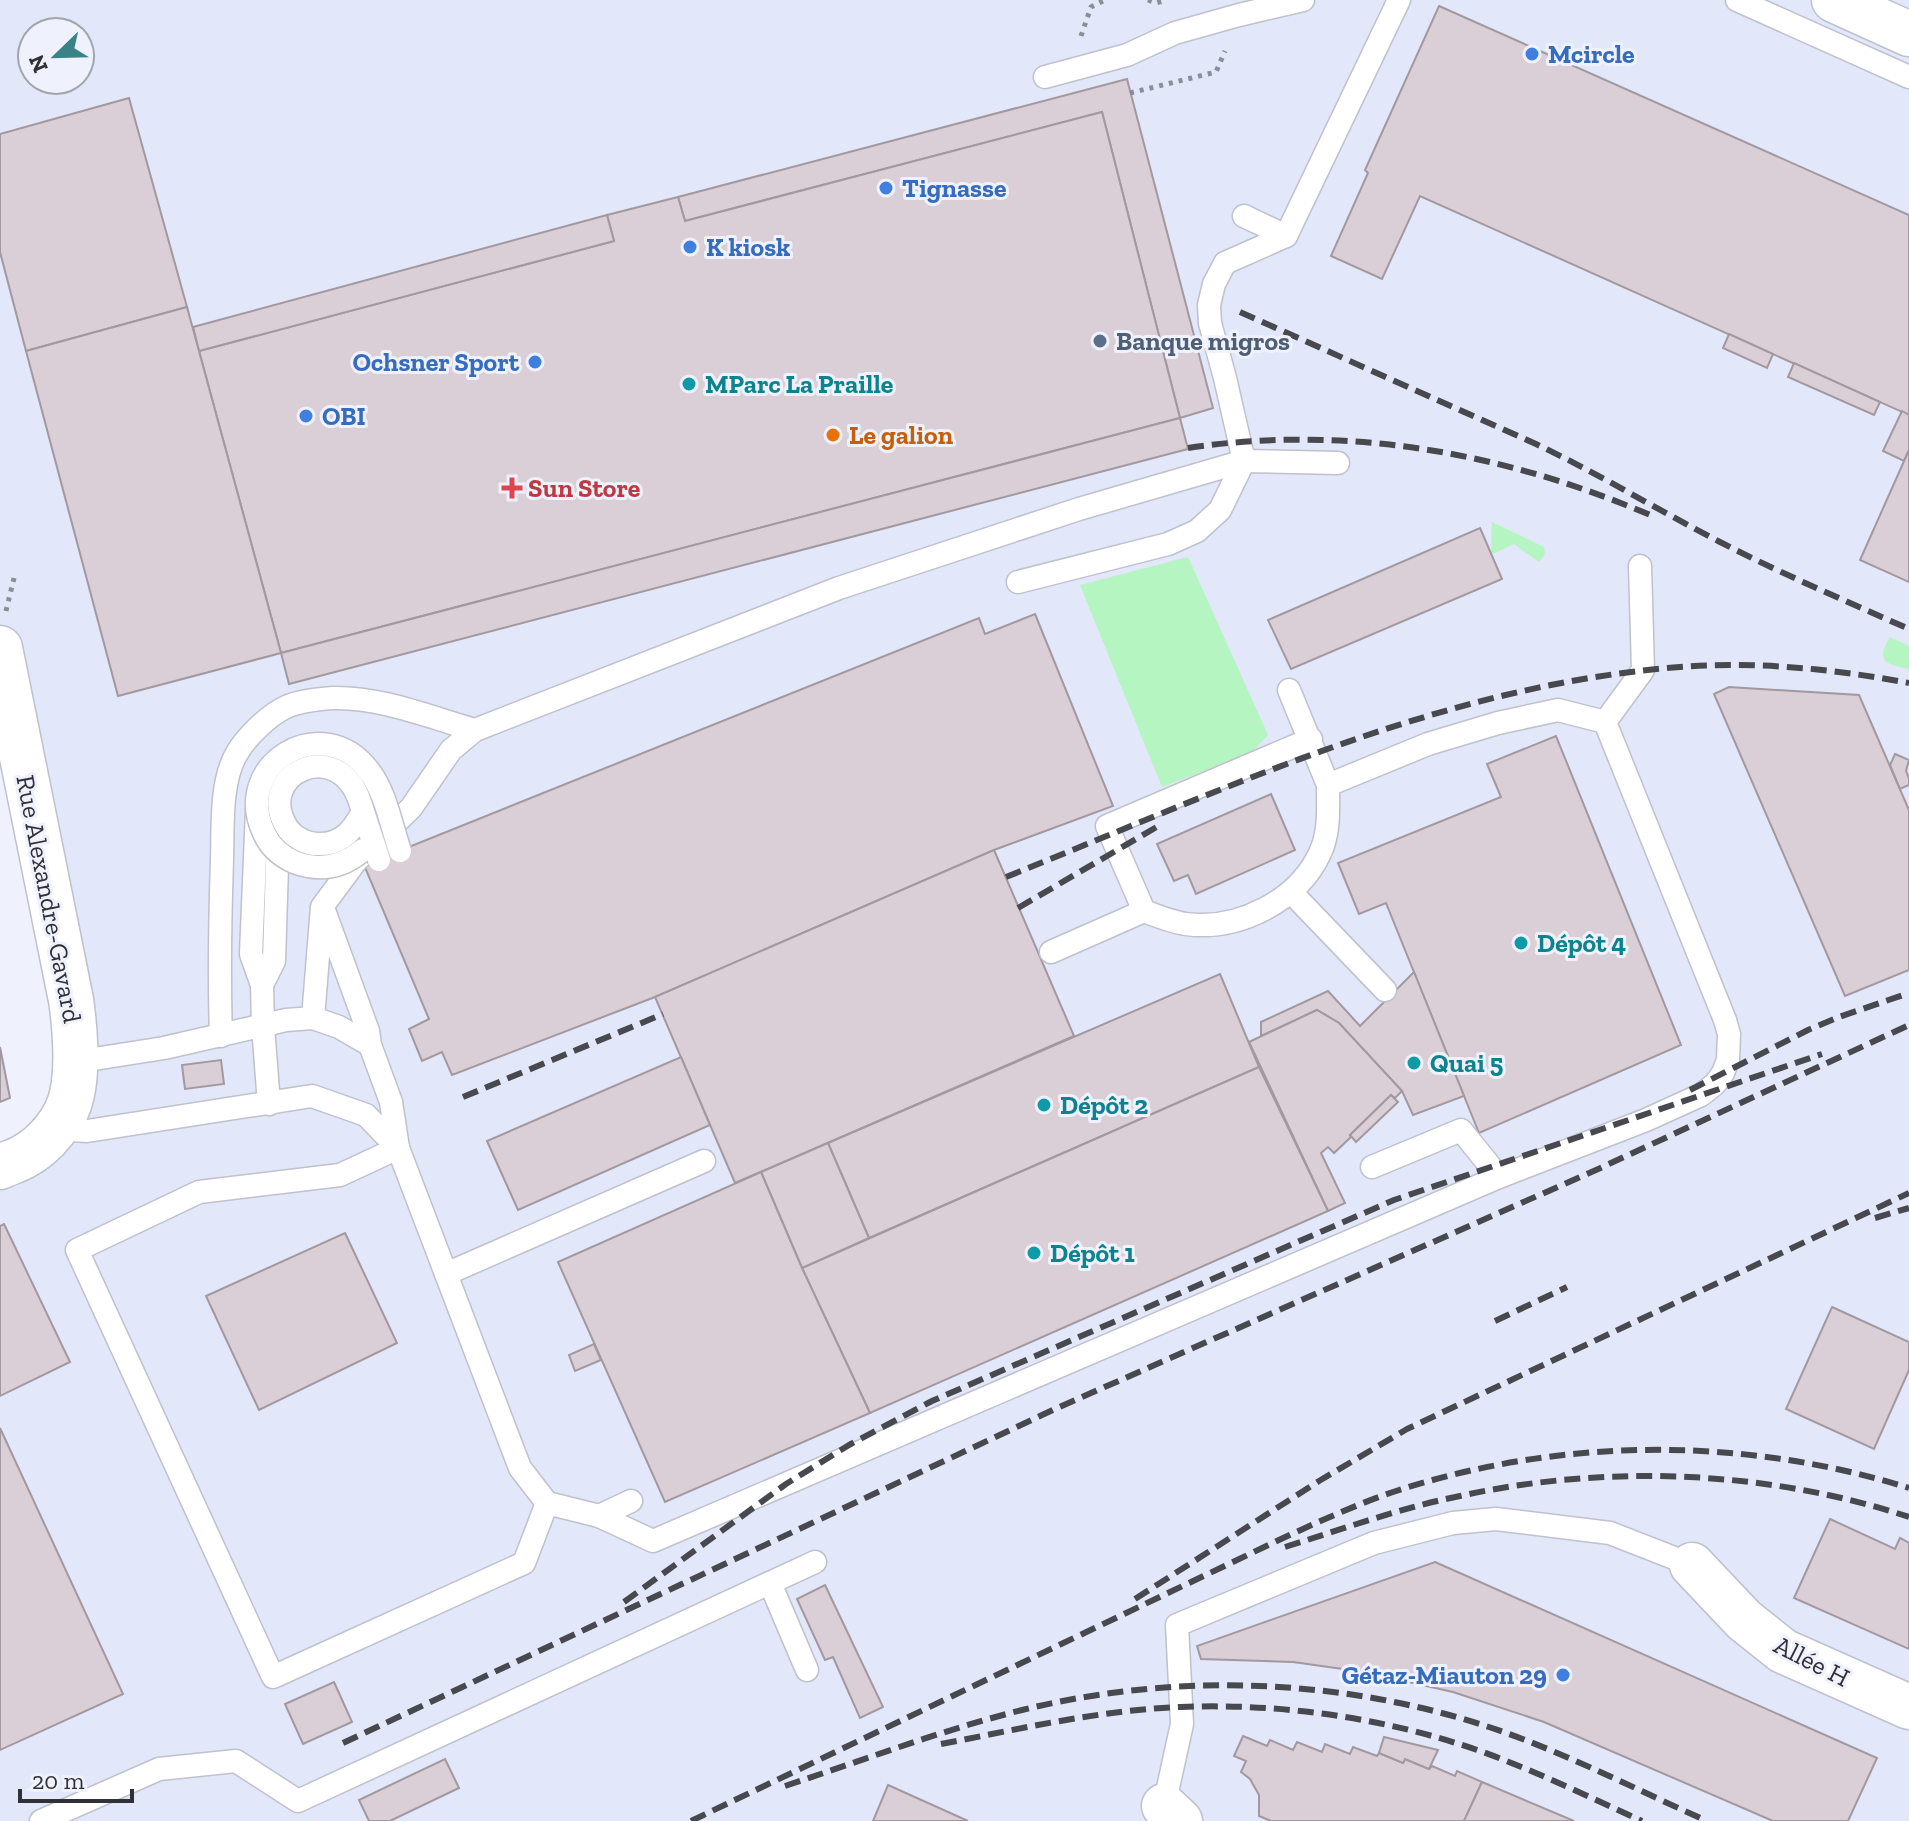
<svg xmlns="http://www.w3.org/2000/svg" width="1909" height="1821" font-family="'Zilla Slab',serif">
  <style>
    .built { fill: #e2e7f9; fill-rule: evenodd }
    .green { fill: #b4f5c1 }
    .building { fill: #dacfd7; stroke: #a2989f; stroke-width: 2 }
    .lines { fill: none; stroke-linecap: round; stroke-linejoin: round }
    .service-casing { stroke: #bfc1cc; stroke-width: 25 }
    .minor-casing { stroke: #bfc1cc; stroke-width: 47 }
    .secondary-casing { stroke: #bfc1cc; stroke-width: 47 }
    .path { stroke: #8c8e96; stroke-width: 5; stroke-dasharray: 4 6; stroke-linecap: butt }
    .service { stroke: #fff; stroke-width: 22 }
    .minor { stroke: #fff; stroke-width: 44 }
    .secondary { stroke: #fff; stroke-width: 44 }
    .rail { stroke: #48494f; stroke-width: 6; stroke-dasharray: 16 8; stroke-linecap: butt }
    .service-bridge-casing { stroke: #bfc1cc; stroke-width: 25; stroke-linecap: butt }
    .service-bridge { stroke: #fff; stroke-width: 22 }
    .shop-dot { fill: #3f7fe0; stroke: #eff2fd; stroke-width: 3 }
    .service-dot { fill: #5c6f8a; stroke: #eff2fd; stroke-width: 3 }
    .culture-dot { fill: #0f9aa8; stroke: #eff2fd; stroke-width: 3 }
    .food-dot { fill: #e8710a; stroke: #eff2fd; stroke-width: 3 }
    .health-dot { fill: #e0444e; stroke: #eff2fd; stroke-width: 3 }
    .labels { text-anchor: middle; dominant-baseline: central; stroke-width: 6; stroke-linejoin: round; paint-order: stroke }
    .shop-label { font-size: 26px; font-weight: bold; fill: #366cbe; stroke: #eff2fd; text-anchor: start }
    .service-label { font-size: 26px; font-weight: bold; fill: #4e5e75; stroke: #eff2fd; text-anchor: start }
    .culture-label { font-size: 26px; font-weight: bold; fill: #0d838f; stroke: #eff2fd; text-anchor: start }
    .food-label { font-size: 26px; font-weight: bold; fill: #c56008; stroke: #eff2fd; text-anchor: start }
    .health-label { font-size: 26px; font-weight: bold; fill: #be3a42; stroke: #eff2fd; text-anchor: start }
    .street-label { font-size: 26px; fill: #303136; stroke: #eff2fd }
  </style>
  <rect width="100%" height="100%" fill="#eff2fd"/>
  <path class="built" d="M0 0H1909V1821H0V1164L59 1113 72 1027 0 657ZM32 32H80V80H32Z"/>
  <g class="green">
    <path d="M1492 522 1544 547C1546 554 1544 556 1539 562L1514 544 1491 555Z"/>
    <polygon points="1188,557 1268,735 1251,753 1162,787 1080,585"/>
    <path d="M1890 637 1909 646V669C1886 664 1875 662 1890 637Z"/>
  </g>
  <g class="building">
    <polygon points="1439,6 1909,215 1909,415 1420,196 1382,279 1331,256 1368,173 1365,170"/>
    <polygon points="1127,79 1213,408 1180,418 1102,112 685,221 678,197"/>
    <polygon points="129,98 187,307 26,351 0,252 0,134"/>
    <polygon points="1102,112 1180,418 281,653 199,351 614,241 607,215 678,197 685,221"/>
    <polygon points="607,215 614,241 199,351 193,327"/>
    <polygon points="187,307 281,653 118,696 26,351"/>
    <polygon points="1729,334 1773,354 1767,368 1723,348"/>
    <polygon points="1794,363 1880,402 1874,415 1788,377"/>
    <polygon points="1902,411 1909,415 1909,450 1904,461 1883,451"/>
    <polygon points="1180,418 1188,449 289,684 281,653"/>
    <polygon points="1909,450 1909,582 1860,560"/>
    <polygon points="1480,528 1502,579 1291,669 1268,620"/>
    <polygon points="1035,614 1113,806 994,850 655,997 452,1075 442,1052 422,1061 409,1029 429,1019 364,865 979,618 985,634"/>
    <polygon points="1729,687 1859,695 1909,810 1909,970 1845,996 1714,694"/>
    <polygon points="1556,736 1681,1045 1479,1133 1386,903 1359,914 1338,863 1501,797 1487,764"/>
    <polygon points="1895,754 1909,760 1906,771 1909,778 1909,785 1900,789 1890,765"/>
    <polygon points="1271,794 1295,850 1196,894 1188,875 1174,881 1157,844"/>
    <polygon points="994,850 1074,1036 735,1183 655,997"/>
    <polygon points="1414,972 1464,1096 1413,1115 1402,1091 1339,1023 1317,1010 1261,1036 1261,1022 1328,991 1360,1026"/>
    <polygon points="1220,974 1259,1067 869,1238 828,1143"/>
    <polygon points="1317,1010 1339,1023 1402,1091 1395,1098 1391,1095 1350,1135 1351,1137 1334,1153 1328,1147 1321,1153 1345,1203 1328,1211 1249,1042"/>
    <polygon points="0,1047 10,1098 0,1102"/>
    <polygon points="681,1057 710,1125 518,1210 487,1141"/>
    <polygon points="221,1060 224,1084 185,1089 182,1065"/>
    <polygon points="1259,1067 1328,1211 870,1413 802,1268"/>
    <polygon points="1391,1095 1398,1102 1356,1142 1350,1135"/>
    <polygon points="828,1143 869,1238 802,1268 761,1172"/>
    <polygon points="761,1172 802,1268 870,1413 665,1502 558,1262"/>
    <polygon points="4,1224 70,1362 0,1396 0,1226"/>
    <polygon points="345,1233 397,1343 259,1410 206,1296"/>
    <polygon points="1832,1307 1909,1342 1909,1370 1874,1449 1786,1409"/>
    <polygon points="594,1344 601,1360 575,1371 569,1355"/>
    <polygon points="0,1428 123,1694 0,1750"/>
    <polygon points="1830,1519 1895,1549 1900,1538 1909,1543 1909,1649 1794,1598"/>
    <polygon points="1435,1562 1877,1758 1848,1821 1773,1821 1544,1722 1453,1692 1364,1672 1293,1662 1201,1659 1197,1646"/>
    <polygon points="825,1585 883,1707 860,1718 833,1657 825,1660 797,1599"/>
    <polygon points="334,1682 352,1722 303,1744 285,1704"/>
    <polygon points="1243,1736 1267,1746 1270,1740 1293,1750 1297,1742 1322,1752 1325,1744 1350,1754 1353,1747 1377,1756 1379,1753 1403,1763 1405,1759 1429,1769 1432,1766 1455,1776 1457,1771 1482,1782 1464,1821 1271,1821 1259,1816 1259,1795 1250,1779 1241,1772 1246,1761 1234,1756"/>
    <polygon points="1384,1737 1438,1750 1429,1769 1405,1759 1403,1763 1379,1753"/>
    <polygon points="445,1759 459,1788 390,1821 369,1821 359,1800"/>
    <polygon points="1482,1782 1574,1821 1464,1821"/>
    <polygon points="888,1785 968,1821 873,1821"/>
  </g>
  <g class="lines">
    <defs>
      <g id="service">
        <polyline points="1737,0 1909,77"/>
        <polyline points="1045,77 1127,55 1175,33 1239,15 1303,0"/>
        <polyline points="1244,216 1286,236 1399,0"/>
        <polyline points="1018,582 1168,544 1197,531 1220,510 1244,461 1225,378 1210,323 1209,305 1214,284 1225,263 1286,236"/>
        <polyline points="1289,690 1328,785"/>
        <polyline points="257,810 251,954 262,985 263,1026 269,1104"/>
        <polyline points="1291,892 1385,990"/>
        <polyline points="1144,911 1107,826 1311,739"/>
        <polyline points="325,913 368,1031 370,1045 391,1102 398,1148 520,1468 547,1503 599,1516 631,1501"/>
        <path d="M1051 952 1144 911C1157 916 1172 922 1186 924 1238 931 1298 901 1320 853 1330 832 1328 808 1328 785L1428 744 1498 723 1558 710 1605 722"/>
        <polyline points="262,985 274,961 279,803"/>
        <polyline points="313,1018 322,907 356,861 411,808 451,750 475,730 839,588 1079,509 1244,461 1338,463"/>
        <path d="M221 1036C219 978 220 919 222 860 223 828 220 781 237 753 246 737 269 715 286 707 299 701 319 699 333 698 381 697 429 717 475 730"/>
        <polyline points="75,1062 164,1048 286,1020 313,1018 339,1027 370,1045"/>
        <polyline points="55,1129 87,1131 312,1096 366,1115 398,1148"/>
        <polyline points="398,1148 340,1175 199,1192 77,1250 273,1677 524,1563 547,1503"/>
        <polyline points="1372,1167 1461,1130 1499,1177"/>
        <polyline points="446,1274 704,1161"/>
        <polyline points="599,1516 653,1541 1499,1177 1646,1120 1701,1095 1715,1084 1723,1073 1728,1060 1729,1034 1725,1020 1605,722 1643,670 1640,566"/>
        <polyline points="770,1583 807,1670"/>
        <polyline points="1164,1806 1182,1724 1177,1625 1374,1543 1453,1523 1496,1519 1610,1533 1692,1565"/>
        <polyline points="41,1821 159,1769 236,1761 298,1801 815,1562"/>
      </g>
      <g id="minor">
        <path d="M0 648 71 1000C75 1027 78 1067 72 1094 67 1119 46 1145 23 1157 16 1161 8 1163 0 1167"/>
        <polyline points="1692,1565 1744,1620 1783,1651 1909,1707"/>
        <polyline points="1164,1806 1180,1821"/>
      </g>
      <polyline id="secondary" points="1834,0 1909,34"/>
    </defs>
    <use href="#service" class="service-casing"/>
    <use href="#minor" class="minor-casing"/>
    <use href="#secondary" class="secondary-casing"/>
    <g class="path">
      <polyline points="1148,0 1156,3 1167,0"/>
      <polyline points="1081,36 1091,7 1105,0"/>
      <polyline points="1130,93 1216,72 1225,51"/>
      <polyline points="6,611 14,578"/>
    </g>
    <use href="#service" class="service"/>
    <use href="#minor" class="minor"/>
    <use href="#secondary" class="secondary"/>
    <g class="rail">
      <path d="M1240 312 1536 444C1599 474 1658 510 1720 542 1782 574 1846 601 1909 629"/>
      <path d="M1188 448C1349 424 1506 453 1655 517"/>
      <path d="M1006 877C1224 790 1442 685 1680 667 1756 661 1834 669 1909 683"/>
      <polyline points="1018,908 1160,825"/>
      <polyline points="1690,1090 1808,1030 1839,1017 1909,993"/>
      <polyline points="463,1097 663,1014"/>
      <polyline points="1875,1218 1909,1208"/>
      <polyline points="1495,1321 1567,1287"/>
      <path d="M1285 1547C1343 1529 1400 1508 1460 1496 1606 1464 1767 1470 1909 1517"/>
      <polyline points="1135,1599 1319,1481 1407,1429 1909,1193"/>
      <polyline points="624,1602 786,1484 849,1445 932,1401 1394,1200 1822,1054"/>
      <polyline points="343,1743 1055,1409 1596,1170 1909,1025"/>
      <path d="M941 1744C1020 1729 1100 1710 1181 1707 1282 1703 1386 1718 1480 1751 1536 1771 1589 1797 1642 1821"/>
      <path d="M785 1786C864 1760 942 1730 1022 1710 1176 1672 1340 1678 1489 1727 1564 1752 1635 1789 1707 1821"/>
      <path d="M691 1821 1281 1539C1318 1522 1355 1505 1393 1492 1560 1437 1742 1436 1909 1488"/>
    </g>
    <defs>
      <g id="service-bridge">
        <path d="M362 813C353 831 341 844 320 844 308 845 295 838 288 829 252 775 338 734 360 802 366 821 373 841 379 860"/>
        <path d="M363 850C343 867 320 872 294 862 281 856 270 847 264 833 231 764 323 709 369 771 386 793 391 825 400 851"/>
      </g>
    </defs>
    <use href="#service-bridge" class="service-bridge-casing"/>
    <use href="#service-bridge" class="service-bridge"/>
  </g>
  <g class="shop-dot">
    <circle cx="1532" cy="54" r="8"/>
    <circle cx="886" cy="188" r="8"/>
    <circle cx="690" cy="247" r="8"/>
    <circle cx="535" cy="362" r="8"/>
    <circle cx="306" cy="416" r="8"/>
    <circle cx="1563" cy="1675" r="8"/>
  </g>
  <circle class="service-dot" cx="1100" cy="341" r="8"/>
  <g class="culture-dot">
    <circle cx="689" cy="384" r="8"/>
    <circle cx="1521" cy="943" r="8"/>
    <circle cx="1414" cy="1063" r="8"/>
    <circle cx="1044" cy="1105" r="8"/>
    <circle cx="1034" cy="1253" r="8"/>
  </g>
  <circle class="food-dot" cx="833" cy="435" r="8"/>
  <path class="health-dot" d="M508 476h8v8h8v8h-8v8h-8v-8h-8v-8h8z"/>
  <g class="labels">
    <g class="shop-label">
      <text x="1548" y="54">Mcircle</text>
      <text x="902" y="188">Tignasse</text>
      <text x="706" y="247">K kiosk</text>
      <text x="519" y="362" text-anchor="end">Ochsner Sport</text>
      <text x="322" y="416">OBI</text>
      <text x="1547" y="1675" text-anchor="end">Gétaz-Miauton 29</text>
    </g>
    <g class="service-label">
      <text x="1116" y="341">Banque migros</text>
    </g>
    <g class="culture-label">
      <text x="705" y="384">MParc La Praille</text>
      <text x="1537" y="943">Dépôt 4</text>
      <text x="1430" y="1063">Quai 5</text>
      <text x="1060" y="1105">Dépôt 2</text>
      <text x="1050" y="1253">Dépôt 1</text>
    </g>
    <g class="food-label">
      <text x="849" y="435">Le galion</text>
    </g>
    <g class="health-label">
      <text x="528" y="488">Sun Store</text>
    </g>
    <g class="street-label">
      <text transform="translate(49 899) rotate(79)">Rue Alexandre-Gavard</text>
      <text transform="translate(1812 1661) rotate(27)">Allée H</text>
    </g>
  </g>
  <g transform="translate(56 56) rotate(247)"><circle r="38" fill="#eff2fd" stroke="#a3a5ad" stroke-width="2"/>
  <path d="M0-6L14 30L0 20L-14 30Z" fill="#398285"/>
  <text y="-12" font-size="22" font-weight="bold" text-anchor="middle" fill="#303136">N</text>
  </g>
  <path d="M20 1789v12h112v-12" fill="none" stroke="#303136" stroke-width="4"/>
  <text x="32" y="1789" font-size="24" fill="#303136" stroke="#eff2fd" stroke-width="6" paint-order="stroke">20 m</text>
</svg>
